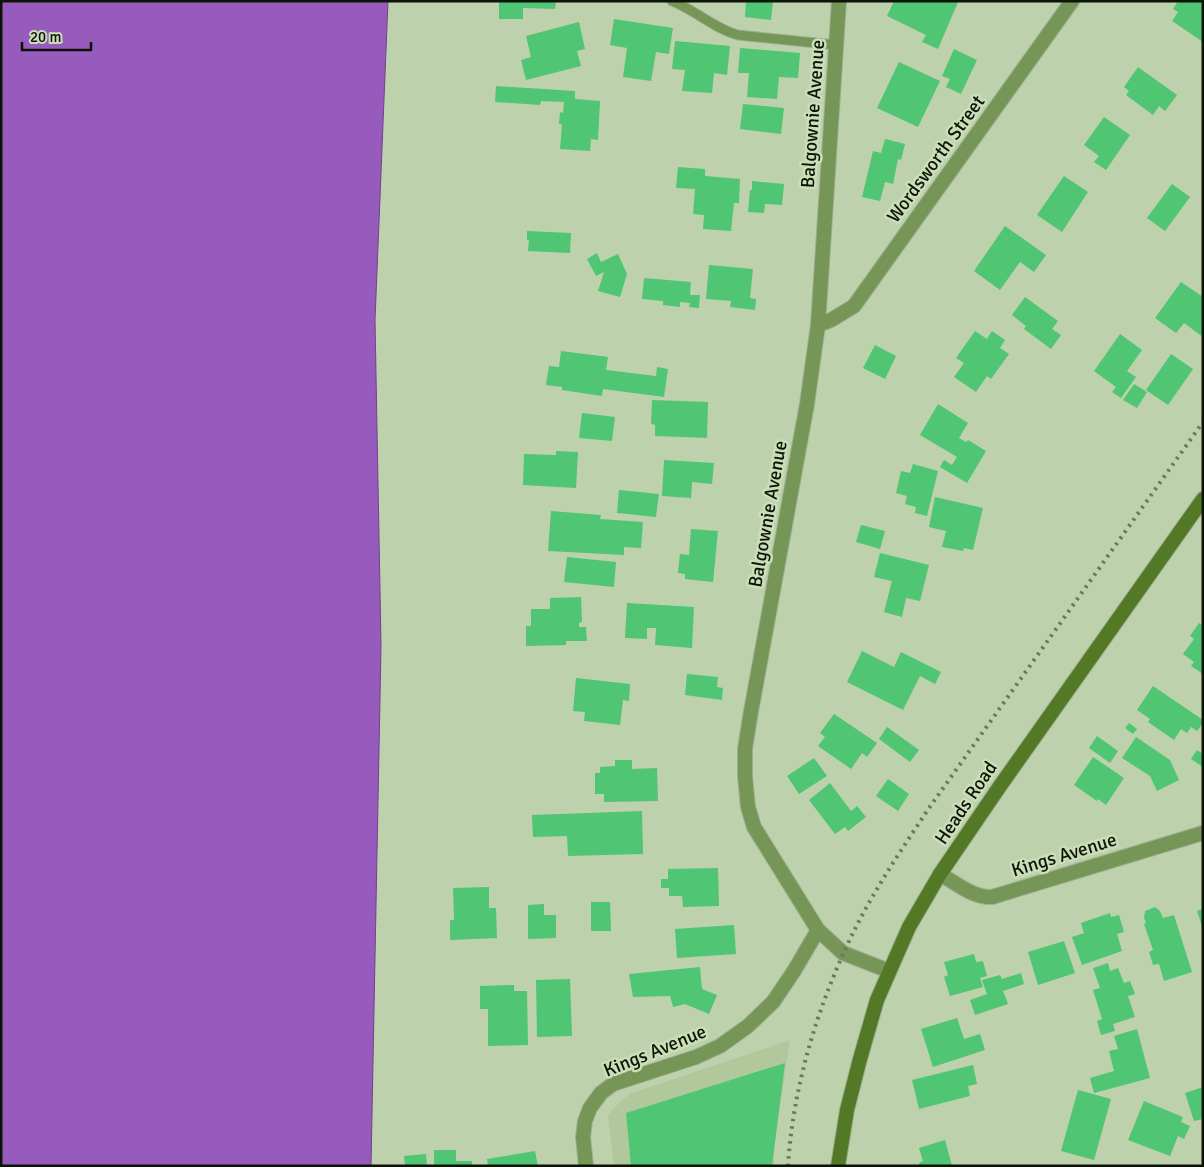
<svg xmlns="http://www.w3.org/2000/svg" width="1204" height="1167" font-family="Signika,sans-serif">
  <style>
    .built { fill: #b1c89d }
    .water { fill: #975abd; stroke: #6e4586 }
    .building { fill: #50c574 }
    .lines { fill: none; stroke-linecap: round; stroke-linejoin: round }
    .service-casing { stroke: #9daf8e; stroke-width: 11 }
    .minor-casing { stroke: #9daf8e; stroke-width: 16 }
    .secondary-casing { stroke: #9daf8e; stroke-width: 16 }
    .service { stroke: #759656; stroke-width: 9 }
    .minor { stroke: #759656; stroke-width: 14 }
    .secondary { stroke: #537927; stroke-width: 14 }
    .rail { stroke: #69775d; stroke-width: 4; stroke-dasharray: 2.5 5; stroke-linecap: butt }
    .labels { text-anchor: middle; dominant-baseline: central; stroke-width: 5; stroke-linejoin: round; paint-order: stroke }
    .street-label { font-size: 19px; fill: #0d1407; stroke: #cadeb9 }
  </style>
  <rect width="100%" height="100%" fill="#bdd1ac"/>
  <polygon class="built" points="790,1040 774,1147 774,1166 614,1166 608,1116 613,1109 629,1094"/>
  <polygon class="water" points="1,1 388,1 375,320 381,646 371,1166 1,1166"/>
  <g class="building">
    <polygon points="499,1 556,1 555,9 523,8 523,19 499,19"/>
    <polygon points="746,1 773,1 771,20 745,17"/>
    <polygon points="894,1 958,2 938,49 922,42 926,35 887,16"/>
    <polygon points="1178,1 1203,1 1203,42 1172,21 1178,12 1173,9"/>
    <polygon points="614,19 673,28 669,54 656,52 651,81 623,77 627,48 610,45"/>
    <polygon points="579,22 585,49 577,51 581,66 526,80 521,60 531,57 526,36"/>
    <polygon points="675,41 730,46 727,75 714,73 712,93 682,91 685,70 672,69"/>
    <polygon points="740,48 800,53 798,78 779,77 777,99 747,97 749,73 738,73"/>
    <polygon points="954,49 977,60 961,94 946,87 950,79 942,76"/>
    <polygon points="899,62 940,81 918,127 877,108"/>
    <polygon points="1138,67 1177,95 1165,111 1159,106 1153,115 1126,95 1129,91 1124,87"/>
    <polygon points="496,86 575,91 575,99 600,101 598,140 591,139 590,151 560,149 562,124 559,124 560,112 563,113 564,102 541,101 540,105 495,102"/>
    <polygon points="743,104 784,108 781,134 740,129"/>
    <polygon points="1104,117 1130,135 1106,170 1094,162 1099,156 1084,145"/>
    <polygon points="885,139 905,144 901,160 898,159 893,184 885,182 880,201 862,197 873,151 881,153"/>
    <polygon points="678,167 705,169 705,176 740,179 739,203 734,203 731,231 703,229 704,215 693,214 695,189 676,188"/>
    <polygon points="1064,176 1088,192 1062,232 1037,215"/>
    <polygon points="752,181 784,184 782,205 765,204 764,213 748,212 750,190 752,190"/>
    <polygon points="1172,184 1190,197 1165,231 1147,218"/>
    <polygon points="1005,226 1046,255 1034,272 1020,262 1000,290 974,271"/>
    <polygon points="527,231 571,233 570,253 528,251 529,240 527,240"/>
    <polygon points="597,253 601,262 618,254 627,274 620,297 598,291 604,272 596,276 587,259"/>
    <polygon points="709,265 753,269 750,298 756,299 755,310 730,307 731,301 706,299"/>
    <polygon points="644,278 691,282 690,295 700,295 699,308 689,307 690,303 680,302 680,307 663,305 663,301 642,299"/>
    <polygon points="1181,282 1203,297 1203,337 1184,323 1176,333 1155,318"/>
    <polygon points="1025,297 1058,321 1052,329 1061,335 1051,349 1024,329 1026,326 1012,315"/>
    <polygon points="975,331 987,339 992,331 1005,340 1000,348 1009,354 991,379 987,376 976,392 954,377 964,363 956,358"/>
    <polygon points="1120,334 1142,350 1127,371 1136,377 1121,398 1112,392 1116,387 1094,371"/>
    <polygon points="875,345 896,356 885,379 863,368"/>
    <polygon points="561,351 608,357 606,370 656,376 657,367 668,369 664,397 603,389 602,396 562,390 562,387 546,385 549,366 559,367"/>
    <polygon points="1171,354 1193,369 1168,405 1146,390"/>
    <polygon points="1134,384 1147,392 1137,408 1123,400"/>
    <polygon points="652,400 708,402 707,438 655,436 655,425 651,424"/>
    <polygon points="938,404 968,423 959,438 966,442 968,440 986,451 967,483 940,467 944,460 952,465 957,457 920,435"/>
    <polygon points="582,413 615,417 612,441 579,438"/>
    <polygon points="556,451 578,452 576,488 523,485 524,454 556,455"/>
    <polygon points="664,460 714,463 712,484 692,482 691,498 662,496"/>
    <polygon points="913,464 938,471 927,516 915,513 916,507 905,504 907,496 896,493 901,471 910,473"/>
    <polygon points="619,490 659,494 656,517 617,513"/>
    <polygon points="935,497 983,508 973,550 964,548 963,551 942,547 946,531 929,527"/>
    <polygon points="551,511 601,515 600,519 643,522 641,548 624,547 624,555 548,551"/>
    <polygon points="861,525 885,531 880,549 856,542"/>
    <polygon points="691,529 718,531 713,582 685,579 685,574 678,573 680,554 689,555"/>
    <polygon points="880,553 929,565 920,601 906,598 902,617 884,612 892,581 874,577"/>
    <polygon points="567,557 616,562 614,587 564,582"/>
    <polygon points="581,597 582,622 579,623 579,627 586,627 587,641 566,641 566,645 526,646 526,626 531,626 531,609 550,609 550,598"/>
    <polygon points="627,603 694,607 692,648 655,645 656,628 647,628 647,639 625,638"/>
    <polygon points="1199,623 1203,626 1203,674 1191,666 1194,662 1183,654 1194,639 1190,636"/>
    <polygon points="862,651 894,667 901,652 941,672 935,684 920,676 903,710 847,682"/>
    <polygon points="687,674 718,677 717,687 723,688 722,700 685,695"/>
    <polygon points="576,678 630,684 629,701 623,700 620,725 584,721 585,712 573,711"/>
    <polygon points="1153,686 1203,720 1203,723 1197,731 1191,727 1187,733 1181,729 1174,740 1148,722 1150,719 1137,710"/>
    <polygon points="834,714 877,743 867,757 862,753 851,769 818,746 825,737 820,733"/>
    <polygon points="1129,723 1137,729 1133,734 1125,728"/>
    <polygon points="887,727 919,750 910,762 879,739"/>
    <polygon points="1097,736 1118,751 1110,763 1089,748"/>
    <polygon points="1136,737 1170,760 1179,780 1157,791 1150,776 1122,758"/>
    <polygon points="1197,750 1203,754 1203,767 1191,759"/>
    <polygon points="1093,757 1124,778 1106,805 1098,799 1097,801 1074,785"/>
    <polygon points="814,758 827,776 799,794 787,776"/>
    <polygon points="615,760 632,760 632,769 657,768 658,801 604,802 604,794 595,794 595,773 600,773 600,767 615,766"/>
    <polygon points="888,779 909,794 898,811 876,796"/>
    <polygon points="830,783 851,811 857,806 866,817 848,831 845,827 835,834 809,800"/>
    <polygon points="642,811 643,854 568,856 567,836 533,837 532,815"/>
    <polygon points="718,868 719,906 683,907 682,896 669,896 669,888 661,888 661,879 668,879 668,869"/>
    <polygon points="489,887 489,908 496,908 497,938 450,940 450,920 454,920 453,888"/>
    <polygon points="591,902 610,902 611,931 591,931"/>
    <polygon points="544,904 544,915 556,915 556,938 528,939 528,905"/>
    <polygon points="1155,907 1160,911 1163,918 1174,915 1192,972 1164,981 1159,964 1153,965 1149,952 1153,950 1144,924 1146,923 1144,918 1145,911"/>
    <polygon points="1203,909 1203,926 1202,926 1197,911"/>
    <polygon points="1110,913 1111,917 1119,915 1124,932 1117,934 1122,951 1082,965 1072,937 1084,933 1081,923"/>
    <polygon points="734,925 736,954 677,958 675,929"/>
    <polygon points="1064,941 1075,973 1038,985 1028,952"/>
    <polygon points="974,954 976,962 983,961 987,976 980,978 983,987 950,996 944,977 948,975 944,962"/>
    <polygon points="1108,963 1110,971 1118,968 1124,983 1130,981 1135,994 1128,996 1135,1017 1113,1024 1115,1031 1101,1035 1097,1021 1102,1019 1093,990 1100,988 1093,968"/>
    <polygon points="700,967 702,989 717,995 709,1014 685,1004 673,1007 670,996 633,997 629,974"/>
    <polygon points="1021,973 1024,984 1003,991 1008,1004 975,1015 970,1000 987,994 982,980 1000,975 1002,979"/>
    <polygon points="570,979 572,1036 537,1037 536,980"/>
    <polygon points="514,985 514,991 527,991 528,1045 488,1046 488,1009 480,1009 480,986"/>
    <polygon points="957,1018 964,1039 980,1034 985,1050 933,1067 921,1029"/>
    <polygon points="1137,1029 1150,1078 1094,1093 1090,1078 1114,1071 1109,1051 1118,1049 1114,1036"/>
    <polygon points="785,1063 772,1166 631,1166 626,1113"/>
    <polygon points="973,1065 977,1084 968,1086 970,1096 919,1109 912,1080"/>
    <polygon points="1203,1087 1203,1119 1194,1121 1185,1093"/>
    <polygon points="1078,1090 1111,1099 1094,1160 1061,1151"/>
    <polygon points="1144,1101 1183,1117 1181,1122 1190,1126 1184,1139 1178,1136 1170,1156 1128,1140"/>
    <polygon points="945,1140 952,1166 920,1166 919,1163 923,1161 919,1148"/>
    <polygon points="434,1150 456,1150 456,1161 472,1161 472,1166 434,1166"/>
    <polygon points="535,1151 538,1166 488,1166 487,1159"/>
    <polygon points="426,1154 427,1166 405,1166 404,1156"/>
  </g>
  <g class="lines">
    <defs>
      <path id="service" d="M672 1C695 10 715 29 738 35L836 45"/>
      <g id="minor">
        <polyline points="839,1 818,325 807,404 750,717 745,749 745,776 748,807 754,827 818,930 843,953 889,971"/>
        <polyline points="818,325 831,320 854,306 1072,1"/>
        <path d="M940 874C956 883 973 898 992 897L1203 833"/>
        <polyline points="586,1166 583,1137 585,1121 590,1108 601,1093 613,1084 696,1057 720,1046 748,1026 773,1002 794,971 818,930"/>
      </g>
      <polyline id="secondary" points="838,1166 847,1110 860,1059 877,1000 909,927 940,874 1000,786 1203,499"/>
    </defs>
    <use href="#service" class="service-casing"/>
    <use href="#minor" class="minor-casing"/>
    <use href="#secondary" class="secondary-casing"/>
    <use href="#service" class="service"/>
    <use href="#minor" class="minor"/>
    <use href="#secondary" class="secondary"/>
    <path class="rail" d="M788 1166C793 1084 820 998 857 925 878 884 904 846 929 808L1203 422"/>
  </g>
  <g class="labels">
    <g class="street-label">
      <text transform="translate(813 114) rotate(-86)">Balgownie Avenue</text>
      <text transform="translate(936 159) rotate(-54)">Wordsworth Street</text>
      <text transform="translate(768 514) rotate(-80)">Balgownie Avenue</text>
      <text transform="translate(966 803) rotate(-56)">Heads Road</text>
      <text transform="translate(1064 855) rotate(-17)">Kings Avenue</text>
      <text transform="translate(655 1051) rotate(-22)">Kings Avenue</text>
    </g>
  </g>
  <rect width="1204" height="1167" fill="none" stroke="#0d1407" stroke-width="5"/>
  <path d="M22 42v8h69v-8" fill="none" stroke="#0d1407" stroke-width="2.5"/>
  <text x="30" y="42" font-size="15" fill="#0d1407" stroke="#cadeb9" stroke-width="4" paint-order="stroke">20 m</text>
</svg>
